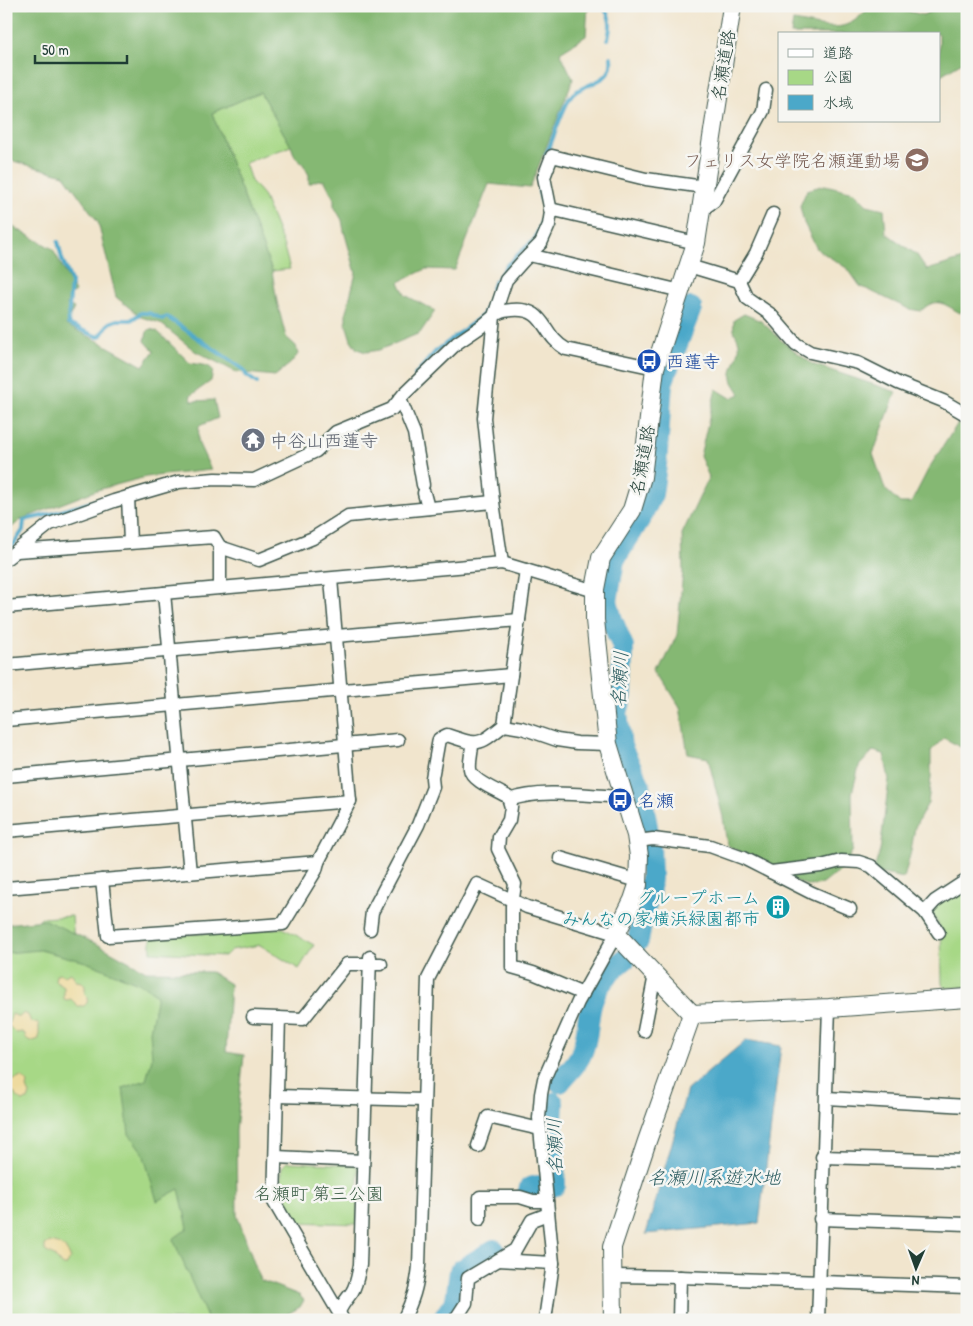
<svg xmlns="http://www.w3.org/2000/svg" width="973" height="1326" font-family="'Patrick Hand','Klee One',sans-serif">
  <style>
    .green { fill: #a7d886; stroke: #638a5d }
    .forest { fill: #85b873; stroke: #527a54 }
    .sand { fill: #eeda9e; stroke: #868c69 }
    .water { fill: #4ba8c9; stroke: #35727e }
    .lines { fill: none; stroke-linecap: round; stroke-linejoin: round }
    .stream { stroke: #4ba8c9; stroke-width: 4 }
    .river { stroke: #4ba8c9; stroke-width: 22 }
    .street-casing { stroke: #3e564b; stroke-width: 15 }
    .secondary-casing { stroke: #3e564b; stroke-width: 20 }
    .street { stroke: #fff; stroke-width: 12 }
    .secondary { stroke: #fff; stroke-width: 18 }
    .labels { text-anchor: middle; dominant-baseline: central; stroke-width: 5; stroke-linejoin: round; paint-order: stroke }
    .street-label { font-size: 18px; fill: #1f3d34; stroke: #f6f6f2 }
    .education-label { font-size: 18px; fill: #785e54; stroke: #f6f6f2; text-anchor: end }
    .transit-label { font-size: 18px; fill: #164399; stroke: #f6f6f2; text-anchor: start }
    .worship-label { font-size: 18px; fill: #5b616d; stroke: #f6f6f2; text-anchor: start }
    .culture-label { font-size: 18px; fill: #0d838f; stroke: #f6f6f2; text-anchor: end }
    .park-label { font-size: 18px; fill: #3a5c44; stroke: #f6f6f2 }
    .water-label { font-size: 19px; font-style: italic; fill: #2c5d61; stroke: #f6f6f2 }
  </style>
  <rect width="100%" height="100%" fill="#f6f6f2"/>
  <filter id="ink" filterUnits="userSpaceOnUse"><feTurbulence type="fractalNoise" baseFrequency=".02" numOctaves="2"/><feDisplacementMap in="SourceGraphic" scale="10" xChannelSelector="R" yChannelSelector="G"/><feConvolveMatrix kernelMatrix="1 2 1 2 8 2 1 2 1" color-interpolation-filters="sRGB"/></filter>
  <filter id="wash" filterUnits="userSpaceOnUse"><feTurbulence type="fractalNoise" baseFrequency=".0096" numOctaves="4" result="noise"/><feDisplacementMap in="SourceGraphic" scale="20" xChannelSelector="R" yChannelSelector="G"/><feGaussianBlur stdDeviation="1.12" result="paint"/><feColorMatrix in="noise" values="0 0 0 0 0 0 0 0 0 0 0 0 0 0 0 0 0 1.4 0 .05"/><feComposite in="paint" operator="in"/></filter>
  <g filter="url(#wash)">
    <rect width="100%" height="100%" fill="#f1e5cd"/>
    <g class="green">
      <polygon points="260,92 291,146 245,163 251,181 263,195 283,244 290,269 272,271 212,113"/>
      <polygon points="967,883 967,987 946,988 942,984 941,929 932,913 933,907"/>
      <polygon points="72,916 74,942 148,978 216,981 242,1320 6,1320 6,926 37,925 41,918"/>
      <polygon points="283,928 314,945 299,969 260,945 231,950 225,956 151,952 151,937"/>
      <path d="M287 1162 355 1165 358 1169 357 1224 295 1222C281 1197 281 1195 282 1167Z"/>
    </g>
    <g class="forest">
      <polygon points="6,6 588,6 586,36 560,52 573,79 530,188 489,184 455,270 426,269 399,282 405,295 435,311 420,333 379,350 366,352 357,349 351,340 346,324 346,312 356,273 344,231 342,220 334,206 334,199 325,181 318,180 309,184 309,175 303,164 295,157 291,146 260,92 212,113 272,271 277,302 286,337 296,346 298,354 291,363 275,376 236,372 195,351 160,323 141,317 116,297 98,222 64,175 6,159"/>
      <path d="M877 6H887L923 15 942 6H966L967 59 939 76V34H791L793 21C813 24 836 33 854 21 863 15 866 8 877 6Z"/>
      <path d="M825 185 854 192 867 205 884 209 886 233 917 255 927 270 960 260 967 254V308L960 313C944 304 936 296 921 311L909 309 860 286 848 269 817 249 804 223 800 206 807 190Z"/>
      <polygon points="6,223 53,249 75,292 69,296 67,305 74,308 66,325 98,341 143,366 154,351 145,341 147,332 150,329 157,331 190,363 208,366 213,370 211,381 190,396 192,401 214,400 218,418 199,426 198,442 211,470 146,477 97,490 22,519 6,532"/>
      <path d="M744 314 761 321 782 341 812 364 896 392 873 454 885 489 900 503H911L929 468 958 423 967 429V760L966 750 944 738 931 751V777L928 803 915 827 911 851 904 878 873 872 880 851 889 779 884 754 873 751 859 766 852 793 853 850 843 868 823 884 808 886 787 877 727 845 723 817 708 758 688 754 680 707 659 673 677 635 683 571 682 534 709 477 700 456 716 389 731 398 740 394C738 389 733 384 732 379 730 367 741 356 739 343 737 333 732 334 734 320Z"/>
      <polygon points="45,920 99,945 146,971 211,972 230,984 226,1052 244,1055 236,1130 237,1215 260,1280 299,1295 304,1300 300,1307 277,1320 208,1320 173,1239 188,1228 179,1189 157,1201 143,1153 129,1134 123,1088 146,1080 152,1058 150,1031 157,995 143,985 86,962 40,950 6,953 6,924"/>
    </g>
    <g class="sand">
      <polygon points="59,973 65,976 70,973 73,975 76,981 82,982 85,986 85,994 88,997 87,1003 84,1006 78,1006 71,999 67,1000 64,999 64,987 55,981 56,975"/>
      <polygon points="24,1013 28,1015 31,1022 39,1024 39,1039 30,1042 26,1039 25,1034 22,1032 16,1033 8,1025 12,1014 19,1017"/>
      <polygon points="6,1076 11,1076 13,1080 15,1080 19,1078 22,1077 28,1083 27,1088 30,1094 28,1100 21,1101 14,1093 10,1095 6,1094"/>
      <path d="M50 1242C60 1244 69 1248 70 1259L66 1266H62L54 1256 45 1251V1245Z"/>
    </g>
    <polygon class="water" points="746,1040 781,1046 759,1223 646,1234 687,1090"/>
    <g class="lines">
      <g class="stream">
        <path d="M602 6C612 17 611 26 608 39"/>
        <path d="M546 155C553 141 563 104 573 94 588 81 615 83 611 57"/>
        <polyline points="58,242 62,259 71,281 68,324 98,337 101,335 109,323 117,320 131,320 141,313 149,313 162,319 167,317 244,370 246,375 257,383"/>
        <polyline points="415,375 435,352 483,315 487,306 493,285 507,265 535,239 541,223 544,210 539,191 540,176"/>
        <polyline points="12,547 23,530 24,520 51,514 102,499"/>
      </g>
      <g class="river">
        <polyline points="638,941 644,909 649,896 651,878 650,844 640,786 621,747 617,713 622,694 623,647 612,620 607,601 614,560 641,517 652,494 656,465 662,383 691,308"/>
        <path d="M560 1082C566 1073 577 1065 581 1054 588 1039 587 1024 590 1009 594 987 609 972 625 959"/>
        <polyline points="552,1186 555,1185 552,1120 553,1103"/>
        <polyline points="528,1194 530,1188 538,1186"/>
        <polyline points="443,1320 456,1300 460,1271 494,1250"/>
      </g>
    </g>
  </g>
  <g filter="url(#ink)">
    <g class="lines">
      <defs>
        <g id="street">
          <polyline points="550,209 696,243"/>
          <polyline points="701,210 714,201 763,111 766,90"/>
          <polyline points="529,255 681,291"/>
          <polyline points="689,266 739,281 747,298 770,314 796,344 810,352 858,363 898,383 943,401 967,415"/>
          <polyline points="739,281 756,253 773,214"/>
          <polyline points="400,399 414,433 423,485"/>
          <polyline points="424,493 428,508"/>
          <polyline points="128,497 130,542"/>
          <polyline points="220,547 259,560 313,538 348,516 493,502"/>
          <polyline points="17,551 214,537 220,547 220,588"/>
          <polyline points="6,559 50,524 114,501 179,482 215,479 254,480 316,451 336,432 392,409 404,394 457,343 482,326 494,316 506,280 523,261 541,243 549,225 551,212 544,177 552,156 646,179 704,187"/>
          <path d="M502 563 493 502 484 418 494 316C500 311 504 311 512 310 547 307 541 335 566 349L655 368"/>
          <polyline points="164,593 190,873"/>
          <polyline points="6,607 502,563 595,591"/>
          <polyline points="6,665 519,620"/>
          <polyline points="6,720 511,675"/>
          <polyline points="504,725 526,570"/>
          <path d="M472 744C472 752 469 761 470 769 471 781 499 791 508 797L511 807 509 820 499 837 498 849 515 884 512 906V967L533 973 583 994"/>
          <polyline points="6,776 398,740"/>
          <path d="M509 800C543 788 588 796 624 797"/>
          <polyline points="6,831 350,801"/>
          <polyline points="637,841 653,839 710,846 743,858 812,893 850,909"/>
          <polyline points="560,858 638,881"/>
          <polyline points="771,872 821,866 841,861 859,862 871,866 925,912 939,933"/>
          <polyline points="102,880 108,936 283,924 316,870 318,862"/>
          <polyline points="6,888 318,862 350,801 331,579"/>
          <polyline points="925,912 935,901 967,880"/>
          <path d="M370 929 372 912 418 825 433 787 432 778 439 739 447 735C479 746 478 746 504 725L522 728 557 740 577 743 608 744"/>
          <polyline points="253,1017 303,1019 347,964 381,964"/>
          <polyline points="279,1018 274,1202 342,1318"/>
          <polyline points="644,1031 655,975"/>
          <polyline points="277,1096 424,1100"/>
          <polyline points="827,1098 967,1106"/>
          <polyline points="478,1146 488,1117 540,1129"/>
          <polyline points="276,1157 363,1161"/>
          <polyline points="822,1157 967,1161"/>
          <polyline points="480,1219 480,1197 520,1197 533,1201 547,1201"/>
          <polyline points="820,1219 967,1224"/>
          <polyline points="498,1260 553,1263"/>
          <polyline points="613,1276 680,1277 967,1287"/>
          <path d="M339 1312C342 1304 347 1299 352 1292 357 1284 358 1274 360 1265L370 957"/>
          <path d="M403 1320C413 1300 417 1287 419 1266L428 979 477 884 527 907 616 934 578 1002 544 1079 541 1094 539 1118 553 1263 545 1320"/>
          <polyline points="455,1320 466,1303 468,1278 515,1250 532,1220 548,1214"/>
          <polyline points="679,1320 680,1277"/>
          <polyline points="818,1320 829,1008"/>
        </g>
        <g id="secondary">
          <polyline points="732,6 696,243 655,368 642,477 632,510 601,558 595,589 595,620 608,744 636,835 639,856 638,885 633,900 616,934 692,1014 829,1008 967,998"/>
          <polyline points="613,1320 612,1247 647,1141 692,1014"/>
        </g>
      </defs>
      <use href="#street" class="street-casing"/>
      <use href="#secondary" class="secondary-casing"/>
      <use href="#street" class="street"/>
      <use href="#secondary" class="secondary"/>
    </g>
  </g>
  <defs>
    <symbol id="university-disc" viewBox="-11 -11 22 22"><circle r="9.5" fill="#8d6e63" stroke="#f6f6f2"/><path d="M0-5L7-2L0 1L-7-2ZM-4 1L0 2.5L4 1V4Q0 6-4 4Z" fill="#fff"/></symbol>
    <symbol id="bus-disc" viewBox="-11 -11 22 22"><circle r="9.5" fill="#1a4fb4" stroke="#f6f6f2"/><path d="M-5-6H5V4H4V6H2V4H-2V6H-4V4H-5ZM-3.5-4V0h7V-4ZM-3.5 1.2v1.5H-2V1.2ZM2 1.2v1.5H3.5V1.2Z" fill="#fff"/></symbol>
    <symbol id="temple-disc" viewBox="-11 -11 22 22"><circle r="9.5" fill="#6b7280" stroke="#f6f6f2"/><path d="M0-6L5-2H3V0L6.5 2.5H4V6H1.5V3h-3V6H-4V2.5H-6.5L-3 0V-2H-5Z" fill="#fff"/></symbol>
    <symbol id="building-disc" viewBox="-11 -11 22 22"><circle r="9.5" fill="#0f9aa8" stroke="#f6f6f2"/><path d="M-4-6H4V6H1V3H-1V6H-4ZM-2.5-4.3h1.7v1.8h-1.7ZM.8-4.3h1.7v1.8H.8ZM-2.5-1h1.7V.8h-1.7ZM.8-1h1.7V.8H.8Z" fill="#fff"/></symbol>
  </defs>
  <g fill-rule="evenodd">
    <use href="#university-disc" x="903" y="146" width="28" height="28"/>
    <use href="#bus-disc" x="635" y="347" width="28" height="28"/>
    <use href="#temple-disc" x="239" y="426" width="28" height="28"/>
    <use href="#bus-disc" x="606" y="786" width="28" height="28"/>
    <use href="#building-disc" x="764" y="893" width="28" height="28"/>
  </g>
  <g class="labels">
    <g class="street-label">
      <text transform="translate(723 65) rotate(-81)">名瀬道路</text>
      <text transform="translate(642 460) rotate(-80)">名瀬道路</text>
    </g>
    <g class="education-label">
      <text x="900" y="160">フェリス女学院名瀬運動場</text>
    </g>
    <g class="transit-label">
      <text x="666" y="361">西蓮寺</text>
      <text x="638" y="800">名瀬</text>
    </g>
    <g class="worship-label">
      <text x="270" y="440">中谷山西蓮寺</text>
    </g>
    <g class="culture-label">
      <text x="760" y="897">グループホーム<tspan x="760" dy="21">みんなの家横浜緑園都市</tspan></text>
    </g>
    <g class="park-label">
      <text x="319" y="1193">名瀬町 第三公園</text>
    </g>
    <g class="water-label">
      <text transform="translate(619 679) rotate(-87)">名瀬川</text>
      <text transform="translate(554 1146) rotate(-91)">名瀬川</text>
      <text x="714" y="1177">名瀬川系遊水地</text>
    </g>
  </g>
  <rect width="973" height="1326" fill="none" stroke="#f6f6f2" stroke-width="25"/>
  <rect x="778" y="32" width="162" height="90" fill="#f6f6f2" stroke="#a0aca6"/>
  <rect x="788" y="49" width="25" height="8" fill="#ffffff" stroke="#a0aca6"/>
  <text x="823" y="58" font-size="15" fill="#1f3d34">道路</text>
  <rect x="788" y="70" width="25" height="15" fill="#a7d886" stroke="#a0aca6"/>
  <text x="823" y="82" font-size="15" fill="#1f3d34">公園</text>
  <rect x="788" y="95" width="25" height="15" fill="#4ba8c9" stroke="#a0aca6"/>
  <text x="823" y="108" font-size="15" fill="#1f3d34">水域</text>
  <g transform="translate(916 1268) rotate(182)" stroke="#f6f6f2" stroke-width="4" paint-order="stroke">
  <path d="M0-4L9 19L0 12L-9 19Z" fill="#1f3d34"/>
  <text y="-8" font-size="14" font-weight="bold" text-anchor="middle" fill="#1f3d34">N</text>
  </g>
  <path d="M35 55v8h92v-8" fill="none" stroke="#1f3d34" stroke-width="2.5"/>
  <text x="42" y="55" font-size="15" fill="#1f3d34" stroke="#f6f6f2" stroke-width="4" paint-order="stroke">50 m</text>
</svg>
